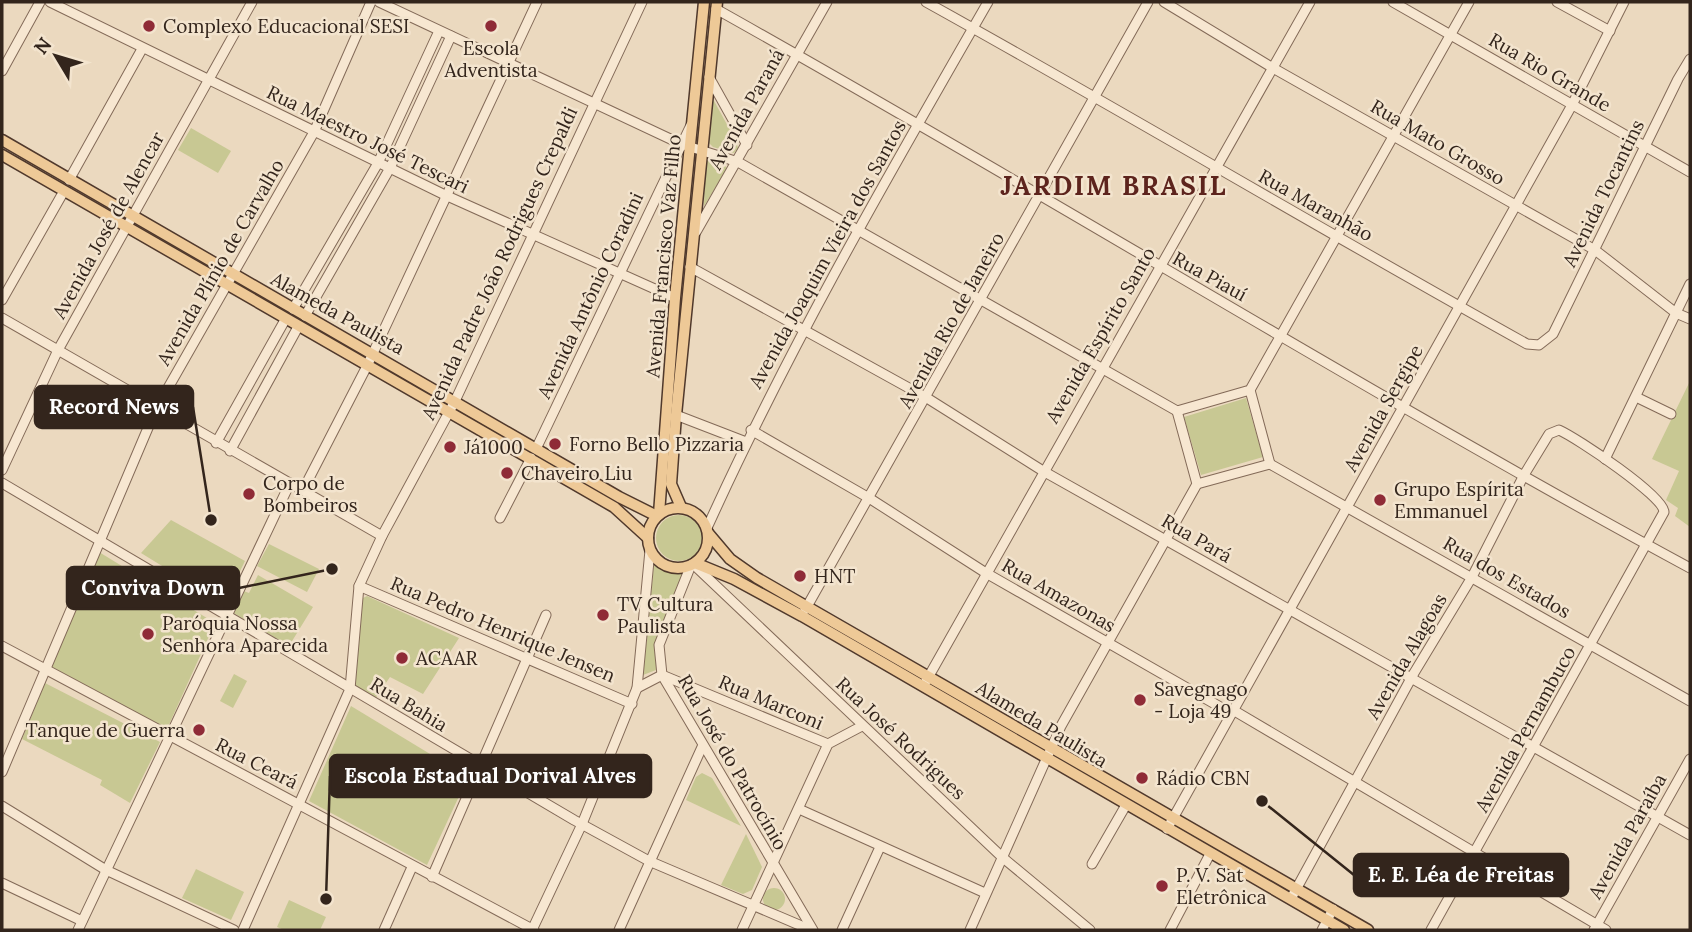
<svg xmlns="http://www.w3.org/2000/svg" width="1692" height="932" font-family="Lora,serif">
  <style>
    .green { fill: #c8c893 }
    .lines { fill: none; stroke-linecap: round; stroke-linejoin: round }
    .minor-casing { stroke: #836a58; stroke-width: 11 }
    .major-casing { stroke: #50392c; stroke-width: 13 }
    .minor { stroke: #f7e7d1; stroke-width: 9 }
    .major { stroke: #eec997; stroke-width: 10 }
    .poi-dot { fill: #8f2b37; stroke: #f3e4ce; stroke-width: 2.5 }
    .labels { text-anchor: middle; dominant-baseline: central; stroke-width: 5; stroke-linejoin: round; paint-order: stroke }
    .poi-label { font-size: 19px; fill: #33251c; stroke: #f3e4ce; text-anchor: start }
    .street-label { font-size: 19px; fill: #33251c; stroke: #f3e4ce }
    .district-label { font-size: 26px; font-weight: bold; letter-spacing: 2px; fill: #5d241d; stroke: #f3e4ce }
    .leader { fill: none; stroke: #33251c; stroke-width: 2.5 }
    .callout-dot { fill: #33251c; stroke: #f3e4ce; stroke-width: 2.5 }
    .callout { fill: #33251c; stroke: #33251c; stroke-width: 2.5 }
    .callout-label { font-size: 21px; text-anchor: middle; font-weight: bold; fill: #fff }
  </style>
  <rect width="100%" height="100%" fill="#ebd9bf"/>
  <g class="green">
    <polygon points="713,99 736,141 738,148 734,153 713,147 708,142"/>
    <polygon points="191,128 231,151 218,173 178,150"/>
    <polygon points="708,156 723,162 727,169 704,206 705,158"/>
    <polygon points="1690,381 1690,527 1675,516 1678,508 1666,500 1679,471 1652,459"/>
    <polygon points="1246,398 1263,457 1201,475 1184,417"/>
    <circle cx="679" cy="538" r="23"/>
    <polygon points="171,520 245,561 224,604 141,553"/>
    <polygon points="269,544 319,569 307,592 257,566"/>
    <polygon points="99,552 215,623 167,729 52,667"/>
    <polygon points="654,565 669,573 685,573 656,643 656,670 643,675"/>
    <polygon points="258,575 313,607 289,646 232,612 241,590 249,593"/>
    <polygon points="367,596 459,638 423,694 390,677 375,699 357,688 354,682 363,598"/>
    <polygon points="234,674 247,681 233,708 220,701"/>
    <polygon points="45,683 160,742 130,803 100,785 102,780 22,739"/>
    <polygon points="351,706 468,777 427,865 309,801"/>
    <polygon points="702,773 712,778 741,826 686,800 696,777"/>
    <polygon points="746,834 762,867 752,890 743,894 721,885"/>
    <polygon points="196,869 244,892 231,920 182,898"/>
    <circle cx="774" cy="899" r="11"/>
    <polygon points="289,900 326,917 320,930 284,930 277,927"/>
  </g>
  <g class="lines">
    <defs>
      <g id="minor">
        <polyline points="50,2 445,195 675,298"/>
        <polyline points="379,2 681,144 738,162 1177,411"/>
        <path d="M926 2C1128 114 1325 232 1527 344L1539 345 1553 334 1678 79 1690 59"/>
        <polyline points="1164,2 1273,68 1595,250 1676,313 1690,319"/>
        <polyline points="1393,2 1690,172"/>
        <polyline points="1557,2 1610,31"/>
        <path d="M716 9C1043 192 1361 390 1690 568"/>
        <polyline points="2,71 40,2"/>
        <polyline points="709,77 747,145"/>
        <polyline points="69,180 142,49"/>
        <polyline points="696,232 827,2"/>
        <polyline points="690,267 927,398 1043,471 1690,835"/>
        <polyline points="2,300 64,191"/>
        <polyline points="293,309 378,163 439,31"/>
        <polyline points="305,316 390,168 451,36"/>
        <polyline points="2,318 382,536"/>
        <polyline points="1636,397 1671,414"/>
        <polyline points="1177,411 1250,390 1469,2"/>
        <polyline points="676,415 746,442"/>
        <polyline points="751,430 869,498 986,573 1222,708 1233,710 1606,930"/>
        <polyline points="216,443 285,320"/>
        <polyline points="536,449 691,125"/>
        <polyline points="230,451 298,327"/>
        <polyline points="1605,459 1690,284"/>
        <polyline points="1270,464 1690,701"/>
        <polyline points="2,470 58,350 252,2"/>
        <polyline points="2,483 574,820 649,861 811,930"/>
        <polyline points="1197,484 1270,464 1250,390"/>
        <polyline points="303,490 367,366 537,2"/>
        <polyline points="500,518 531,458"/>
        <path d="M707 528C789 347 889 174 988 2"/>
        <polyline points="693,564 1002,857 1090,930"/>
        <polyline points="691,565 659,645 662,675 813,930"/>
        <polyline points="359,586 632,704"/>
        <polyline points="805,610 1148,2"/>
        <polyline points="2,646 534,930"/>
        <polyline points="662,675 828,744"/>
        <polyline points="925,683 1310,2"/>
        <polyline points="637,688 662,675"/>
        <polyline points="2,772 156,409 314,132 371,2"/>
        <polyline points="2,806 106,870 234,930"/>
        <polyline points="799,809 985,893"/>
        <polyline points="1167,829 1572,105 1624,2"/>
        <polyline points="1092,864 1126,805"/>
        <polyline points="432,877 546,615"/>
        <polyline points="2,883 82,921"/>
        <path d="M1293 895 1414 673 1472 577 1524 475 1549 434 1559 430C1577 438 1664 496 1664 512L1431 930"/>
        <polyline points="78,930 290,483"/>
        <polyline points="243,930 350,689 359,586 382,536 455,401 642,2"/>
        <polyline points="384,930 412,867"/>
        <polyline points="532,930 582,824 637,688 650,550"/>
        <polyline points="619,930 702,747"/>
        <polyline points="742,930 828,744 862,726"/>
        <polyline points="842,930 880,847"/>
        <polyline points="970,930 1061,726 1197,484 1177,411"/>
        <polyline points="1170,930 1210,854"/>
        <polyline points="1322,930 1333,909"/>
        <polyline points="1594,930 1690,759"/>
      </g>
      <g id="major">
        <polyline points="2,140 619,497 657,516"/>
        <polyline points="2,155 614,507 648,538"/>
        <polyline points="681,507 671,484 676,415 717,2"/>
        <circle cx="678" cy="538" r="30"/>
        <polyline points="659,514 675,298 704,2"/>
        <polyline points="708,533 730,559 757,578 1368,930"/>
        <polyline points="695,563 734,579 802,616 1344,930"/>
      </g>
    </defs>
    <use href="#minor" class="minor-casing"/>
    <use href="#major" class="major-casing"/>
    <use href="#minor" class="minor"/>
    <use href="#major" class="major"/>
  </g>
  <g class="poi-dot">
    <circle cx="149" cy="26" r="7"/>
    <circle cx="491" cy="26" r="7"/>
    <circle cx="555" cy="444" r="7"/>
    <circle cx="450" cy="447" r="7"/>
    <circle cx="507" cy="473" r="7"/>
    <circle cx="249" cy="494" r="7"/>
    <circle cx="1380" cy="500" r="7"/>
    <circle cx="800" cy="576" r="7"/>
    <circle cx="603" cy="615" r="7"/>
    <circle cx="148" cy="634" r="7"/>
    <circle cx="402" cy="658" r="7"/>
    <circle cx="1140" cy="700" r="7"/>
    <circle cx="199" cy="730" r="7"/>
    <circle cx="1142" cy="778" r="7"/>
    <circle cx="1162" cy="886" r="7"/>
  </g>
  <g class="labels">
    <g class="poi-label">
      <text x="163" y="26">Complexo Educacional SESI</text>
      <text x="491" y="48" text-anchor="middle">Escola<tspan x="491" dy="22">Adventista</tspan></text>
      <text x="569" y="444">Forno Bello Pizzaria</text>
      <text x="464" y="447">Já1000</text>
      <text x="521" y="473">Chaveiro Liu</text>
      <text x="263" y="483">Corpo de<tspan x="263" dy="22">Bombeiros</tspan></text>
      <text x="1394" y="489">Grupo Espírita<tspan x="1394" dy="22">Emmanuel</tspan></text>
      <text x="814" y="576">HNT</text>
      <text x="617" y="604">TV Cultura<tspan x="617" dy="22">Paulista</tspan></text>
      <text x="162" y="623">Paróquia Nossa<tspan x="162" dy="22">Senhora Aparecida</tspan></text>
      <text x="416" y="658">ACAAR</text>
      <text x="1154" y="689">Savegnago<tspan x="1154" dy="22">- Loja 49</tspan></text>
      <text x="185" y="730" text-anchor="end">Tanque de Guerra</text>
      <text x="1156" y="778">Rádio CBN</text>
      <text x="1176" y="875">P. V. Sat<tspan x="1176" dy="22">Eletrônica</tspan></text>
    </g>
    <g class="street-label">
      <text transform="translate(1550 72) rotate(30)">Rua Rio Grande</text>
      <text transform="translate(746 109) rotate(-61)">Avenida Paraná</text>
      <text transform="translate(368 139) rotate(26)">Rua Maestro José Tescari</text>
      <text transform="translate(1438 142) rotate(30)">Rua Mato Grosso</text>
      <text transform="translate(1603 193) rotate(-64)">Avenida Tocantins</text>
      <text transform="translate(1316 205) rotate(29)">Rua Maranhão</text>
      <text transform="translate(108 225) rotate(-61)">Avenida José de Alencar</text>
      <text transform="translate(827 254) rotate(-61)">Avenida Joaquim Vieira dos Santos</text>
      <text transform="translate(663 256) rotate(-85)">Avenida Francisco Vaz Filho</text>
      <text transform="translate(220 262) rotate(-60)">Avenida Plínio de Carvalho</text>
      <text transform="translate(499 263) rotate(-65)">Avenida Padre João Rodrigues Crepaldi</text>
      <text transform="translate(1210 276) rotate(29)">Rua Piauí</text>
      <text transform="translate(590 295) rotate(-65)">Avenida Antônio Coradini</text>
      <text transform="translate(338 313) rotate(29)">Alameda Paulista</text>
      <text transform="translate(951 320) rotate(-61)">Avenida Rio de Janeiro</text>
      <text transform="translate(1100 335) rotate(-60)">Avenida Espírito Santo</text>
      <text transform="translate(1383 408) rotate(-61)">Avenida Sergipe</text>
      <text transform="translate(1197 538) rotate(30)">Rua Pará</text>
      <text transform="translate(1507 577) rotate(30)">Rua dos Estados</text>
      <text transform="translate(1059 595) rotate(30)">Rua Amazonas</text>
      <text transform="translate(503 629) rotate(23)">Rua Pedro Henrique Jensen</text>
      <text transform="translate(1406 656) rotate(-60)">Avenida Alagoas</text>
      <text transform="translate(771 702) rotate(23)">Rua Marconi</text>
      <text transform="translate(409 704) rotate(31)">Rua Bahia</text>
      <text transform="translate(1042 724) rotate(31)">Alameda Paulista</text>
      <text transform="translate(1525 729) rotate(-61)">Avenida Pernambuco</text>
      <text transform="translate(901 738) rotate(43)">Rua José Rodrigues</text>
      <text transform="translate(733 762) rotate(60)">Rua José do Patrocínio</text>
      <text transform="translate(257 763) rotate(27)">Rua Ceará</text>
      <text transform="translate(1627 836) rotate(-61)">Avenida Paraíba</text>
    </g>
    <g class="district-label">
      <text x="1114" y="185">JARDIM BRASIL</text>
    </g>
  </g>
  <path class="leader" d="M211 520L193 407M332 569L239 588M326 899L330 776M1262 801L1354 875"/>
  <g class="callout-dot">
    <circle cx="211" cy="520" r="7"/>
    <circle cx="332" cy="569" r="7"/>
    <circle cx="326" cy="899" r="7"/>
    <circle cx="1262" cy="801" r="7"/>
  </g>
  <g class="callout">
    <rect x="35" y="386" width="158" height="42" rx="7"/>
    <rect x="67" y="567" width="172" height="42" rx="7"/>
    <rect x="330" y="755" width="321" height="42" rx="7"/>
    <rect x="1354" y="854" width="214" height="42" rx="7"/>
  </g>
  <g class="callout-label">
    <text x="114" y="414">Record News</text>
    <text x="153" y="595">Conviva Down</text>
    <text x="490" y="783">Escola Estadual Dorival Alves</text>
    <text x="1461" y="882">E. E. Léa de Freitas</text>
  </g>
  <rect width="1692" height="932" fill="none" stroke="#33251c" stroke-width="7"/>
  <g transform="translate(56 56) rotate(308)" stroke="#f3e4ce" stroke-width="5" paint-order="stroke">
  <path d="M0-5L12 26L0 18L-12 26Z" fill="#33251c"/>
  <text y="-10" font-size="19" font-weight="bold" text-anchor="middle" fill="#33251c">N</text>
  </g>
</svg>
